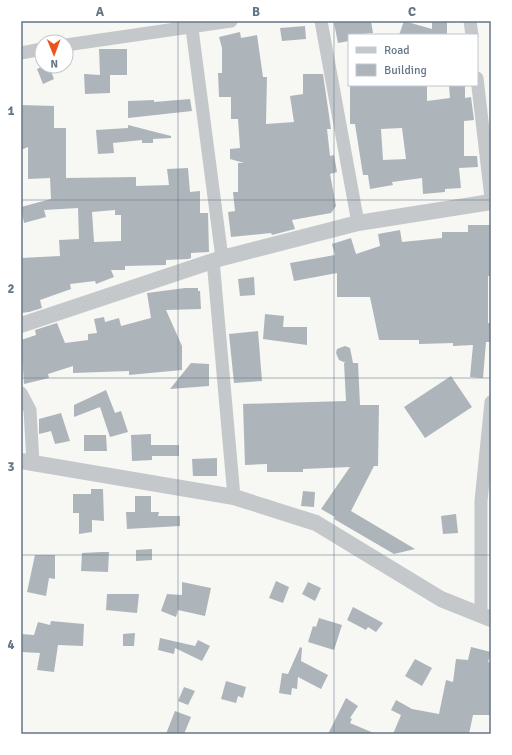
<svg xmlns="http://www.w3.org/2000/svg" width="512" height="755" font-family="Signika,sans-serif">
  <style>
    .building { fill: #adb5bb; fill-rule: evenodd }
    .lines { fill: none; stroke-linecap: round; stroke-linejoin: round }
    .minor { stroke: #c4c8cb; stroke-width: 13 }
    .tertiary { stroke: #c4c8cb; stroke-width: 16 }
    .grid { fill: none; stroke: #647686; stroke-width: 1; stroke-opacity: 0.55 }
    .neatline { fill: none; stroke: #647686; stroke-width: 1.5 }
    .grid-label { font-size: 13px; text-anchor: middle; font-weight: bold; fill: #647686 }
  </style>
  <rect width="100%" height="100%" fill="#f7f7f4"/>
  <g class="building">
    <polygon points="343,21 371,21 373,33 349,35 349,41 338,43 334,23"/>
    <polygon points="404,21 432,29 432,21 447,21 447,35 399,35"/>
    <polygon points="305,26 306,39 282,41 280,28"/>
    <polygon points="240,32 241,38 257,35 263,77 267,77 266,124 294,122 290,96 303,94 303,74 323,74 331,129 327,129 330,156 334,155 337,172 330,174 336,206 331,213 292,220 295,229 272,235 271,233 231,237 228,212 235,211 233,192 238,192 238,163 244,163 230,159 230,149 240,148 238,119 231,119 231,97 219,97 218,73 222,73 222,48 219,37"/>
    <polygon points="99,49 127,49 127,75 110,75 110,93 85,94 84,74 100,75"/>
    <polygon points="43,66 49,66 54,79 43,84 37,69"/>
    <path d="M350 85H427V101L450 98 449 85H465V98L471 97 474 120 464 121V156H477L478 167 459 168 461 188 445 189V192L423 194 422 178 392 182 393 185 370 189 368 175H363L355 124H350ZM402 128 406 159 383 160 381 129Z"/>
    <polygon points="190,99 192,111 128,118 128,101 154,100 154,102"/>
    <path d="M21 105 54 106V128H66V178L136 177V186L169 185 167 169 188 168 190 192 200 191V213H208L209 252 191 253V258L188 259 166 260V265L125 266V270H111L114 277 96 284 95 281 70 284 71 289 40 300 42 308 29 312 21 313V258L60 256 59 240 79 239 78 208 44 210 46 217 24 223 21 207 51 199 50 178 28 179V147L21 150ZM115 210V215H121V241L94 242 92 212Z"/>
    <polygon points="128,125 171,136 171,138 153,139 153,143 142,143 142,140 113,143 114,153 98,154 96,130 128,128"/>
    <polygon points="468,225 491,225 491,276 488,276 488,323 491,323 491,342 486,342 483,378 470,377 473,345 453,346 453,343 419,344 419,340 379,340 370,297 337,297 337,273 294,281 290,263 335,255 332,244 351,238 356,254 380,246 378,234 400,230 402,242 442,238 442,232 468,232"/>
    <polygon points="254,277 255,295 240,296 238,279"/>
    <polygon points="185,288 198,288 198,291 200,291 201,309 166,310 182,346 182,370 129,375 129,371 73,373 73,366 48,374 49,378 24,384 21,340 36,335 35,330 57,323 65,343 88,340 88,334 97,333 94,319 104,317 105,322 119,318 121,326 151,318 147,293"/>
    <polygon points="265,314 284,316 283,327 307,327 307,345 263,339"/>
    <polygon points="258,331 262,381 234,383 229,334"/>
    <polygon points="345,346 350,348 353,363 358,363 360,405 379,405 378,466 374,466 351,511 415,549 394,554 334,519 335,517 321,509 350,467 303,469 303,472 267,472 267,464 245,465 243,404 346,401 344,363 346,363 339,360 336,353 337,349"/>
    <polygon points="191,363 209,364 209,386 170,389"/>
    <polygon points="451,376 472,407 425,438 404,407"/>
    <polygon points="106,390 115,413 121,411 128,432 110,437 100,407 74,417 74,405"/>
    <polygon points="61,413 70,441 55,444 51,431 39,434 39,419"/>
    <polygon points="151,434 151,445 179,445 179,456 152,456 152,460 132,461 131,435"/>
    <polygon points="84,435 106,435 107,451 84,451"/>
    <polygon points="217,458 217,476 193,476 192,459"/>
    <polygon points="91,489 103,489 104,521 92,520 92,532 79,534 79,513 73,513 73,494 91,494"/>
    <polygon points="303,491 315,492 314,507 301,506"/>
    <polygon points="135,496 151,496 151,512 159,512 158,516 180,516 180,526 127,529 126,512 135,512"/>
    <polygon points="456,514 458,533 443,534 441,516"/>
    <polygon points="152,549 152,560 136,561 136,550"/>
    <polygon points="101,552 109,552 108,572 81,571 82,553"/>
    <polygon points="35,555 55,555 55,579 49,578 46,596 27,592"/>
    <polygon points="276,581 289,587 283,603 269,598"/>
    <polygon points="182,582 211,588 205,616 178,610 176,617 161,611 167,594 182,595"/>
    <polygon points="308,582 321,588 315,601 302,594"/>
    <polygon points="107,594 139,594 137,613 106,610"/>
    <polygon points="353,607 383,623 376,632 368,627 366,630 347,620"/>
    <polygon points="319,618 342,625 334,650 308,642 313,626 316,627"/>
    <polygon points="51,621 84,624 83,646 58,645 54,672 37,670 40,653 21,652 21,634 34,635 38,622 50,625"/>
    <polygon points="135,633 134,646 123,646 123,634"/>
    <polygon points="160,638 195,646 198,640 210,646 202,661 175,648 174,654 158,650"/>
    <polygon points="300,647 302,648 301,661 328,675 321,689 298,677 297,689 292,688 291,695 279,693 282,673 288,674"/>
    <polygon points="471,647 491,652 488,662 491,663 491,715 473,715 469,734 393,734 401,715 391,710 396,700 412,709 439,714 446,680 453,682 456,659 468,660"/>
    <polygon points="415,659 432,668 422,686 405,676"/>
    <polygon points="226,681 246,687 243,698 238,696 236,703 221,699"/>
    <polygon points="184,687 195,691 188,705 178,701"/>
    <polygon points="346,698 358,706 350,718 352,719 350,723 376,734 328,734"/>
    <polygon points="175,711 191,717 184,734 166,734"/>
  </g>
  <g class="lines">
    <g class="minor">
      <polyline points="191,21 222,258"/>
      <polyline points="321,21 358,223"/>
      <polyline points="470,21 472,35"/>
      <polyline points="66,45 231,21"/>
      <polyline points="21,53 42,49"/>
      <polyline points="477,78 491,198"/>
      <polyline points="213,260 234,497"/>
      <polyline points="21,393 30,410 33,463"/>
      <polyline points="481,614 481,501 491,402"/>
    </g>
    <g class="tertiary">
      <polyline points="21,325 222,258 358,223 491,202"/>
      <polyline points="21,461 234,497 316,523 441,599 491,619"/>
    </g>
  </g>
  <path class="grid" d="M178 21V734M334 21V734M21 200H491M21 378H491M21 555H491"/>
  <rect width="512" height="755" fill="none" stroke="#ffffff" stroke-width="44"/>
  <rect x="348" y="34" width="130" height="52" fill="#ffffff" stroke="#c1c8cf"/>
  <rect x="356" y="47" width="20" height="6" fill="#c4c8cb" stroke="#c1c8cf"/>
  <text x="384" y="54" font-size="12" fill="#647686">Road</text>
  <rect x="356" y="64" width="20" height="12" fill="#adb5bb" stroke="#c1c8cf"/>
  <text x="384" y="74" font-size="12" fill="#647686">Building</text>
  <g transform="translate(54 54) rotate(179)"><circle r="19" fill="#ffffff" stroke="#c1c8cf"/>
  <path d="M0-3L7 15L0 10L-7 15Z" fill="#ec541e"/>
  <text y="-6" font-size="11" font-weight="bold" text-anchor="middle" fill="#647686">N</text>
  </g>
  <rect x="22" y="22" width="468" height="711" class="neatline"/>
  <g class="grid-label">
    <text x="100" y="16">A</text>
    <text x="256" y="16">B</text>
    <text x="412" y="16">C</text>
    <text x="11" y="115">1</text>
    <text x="11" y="293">2</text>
    <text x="11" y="471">3</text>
    <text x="11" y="649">4</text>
  </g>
</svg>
